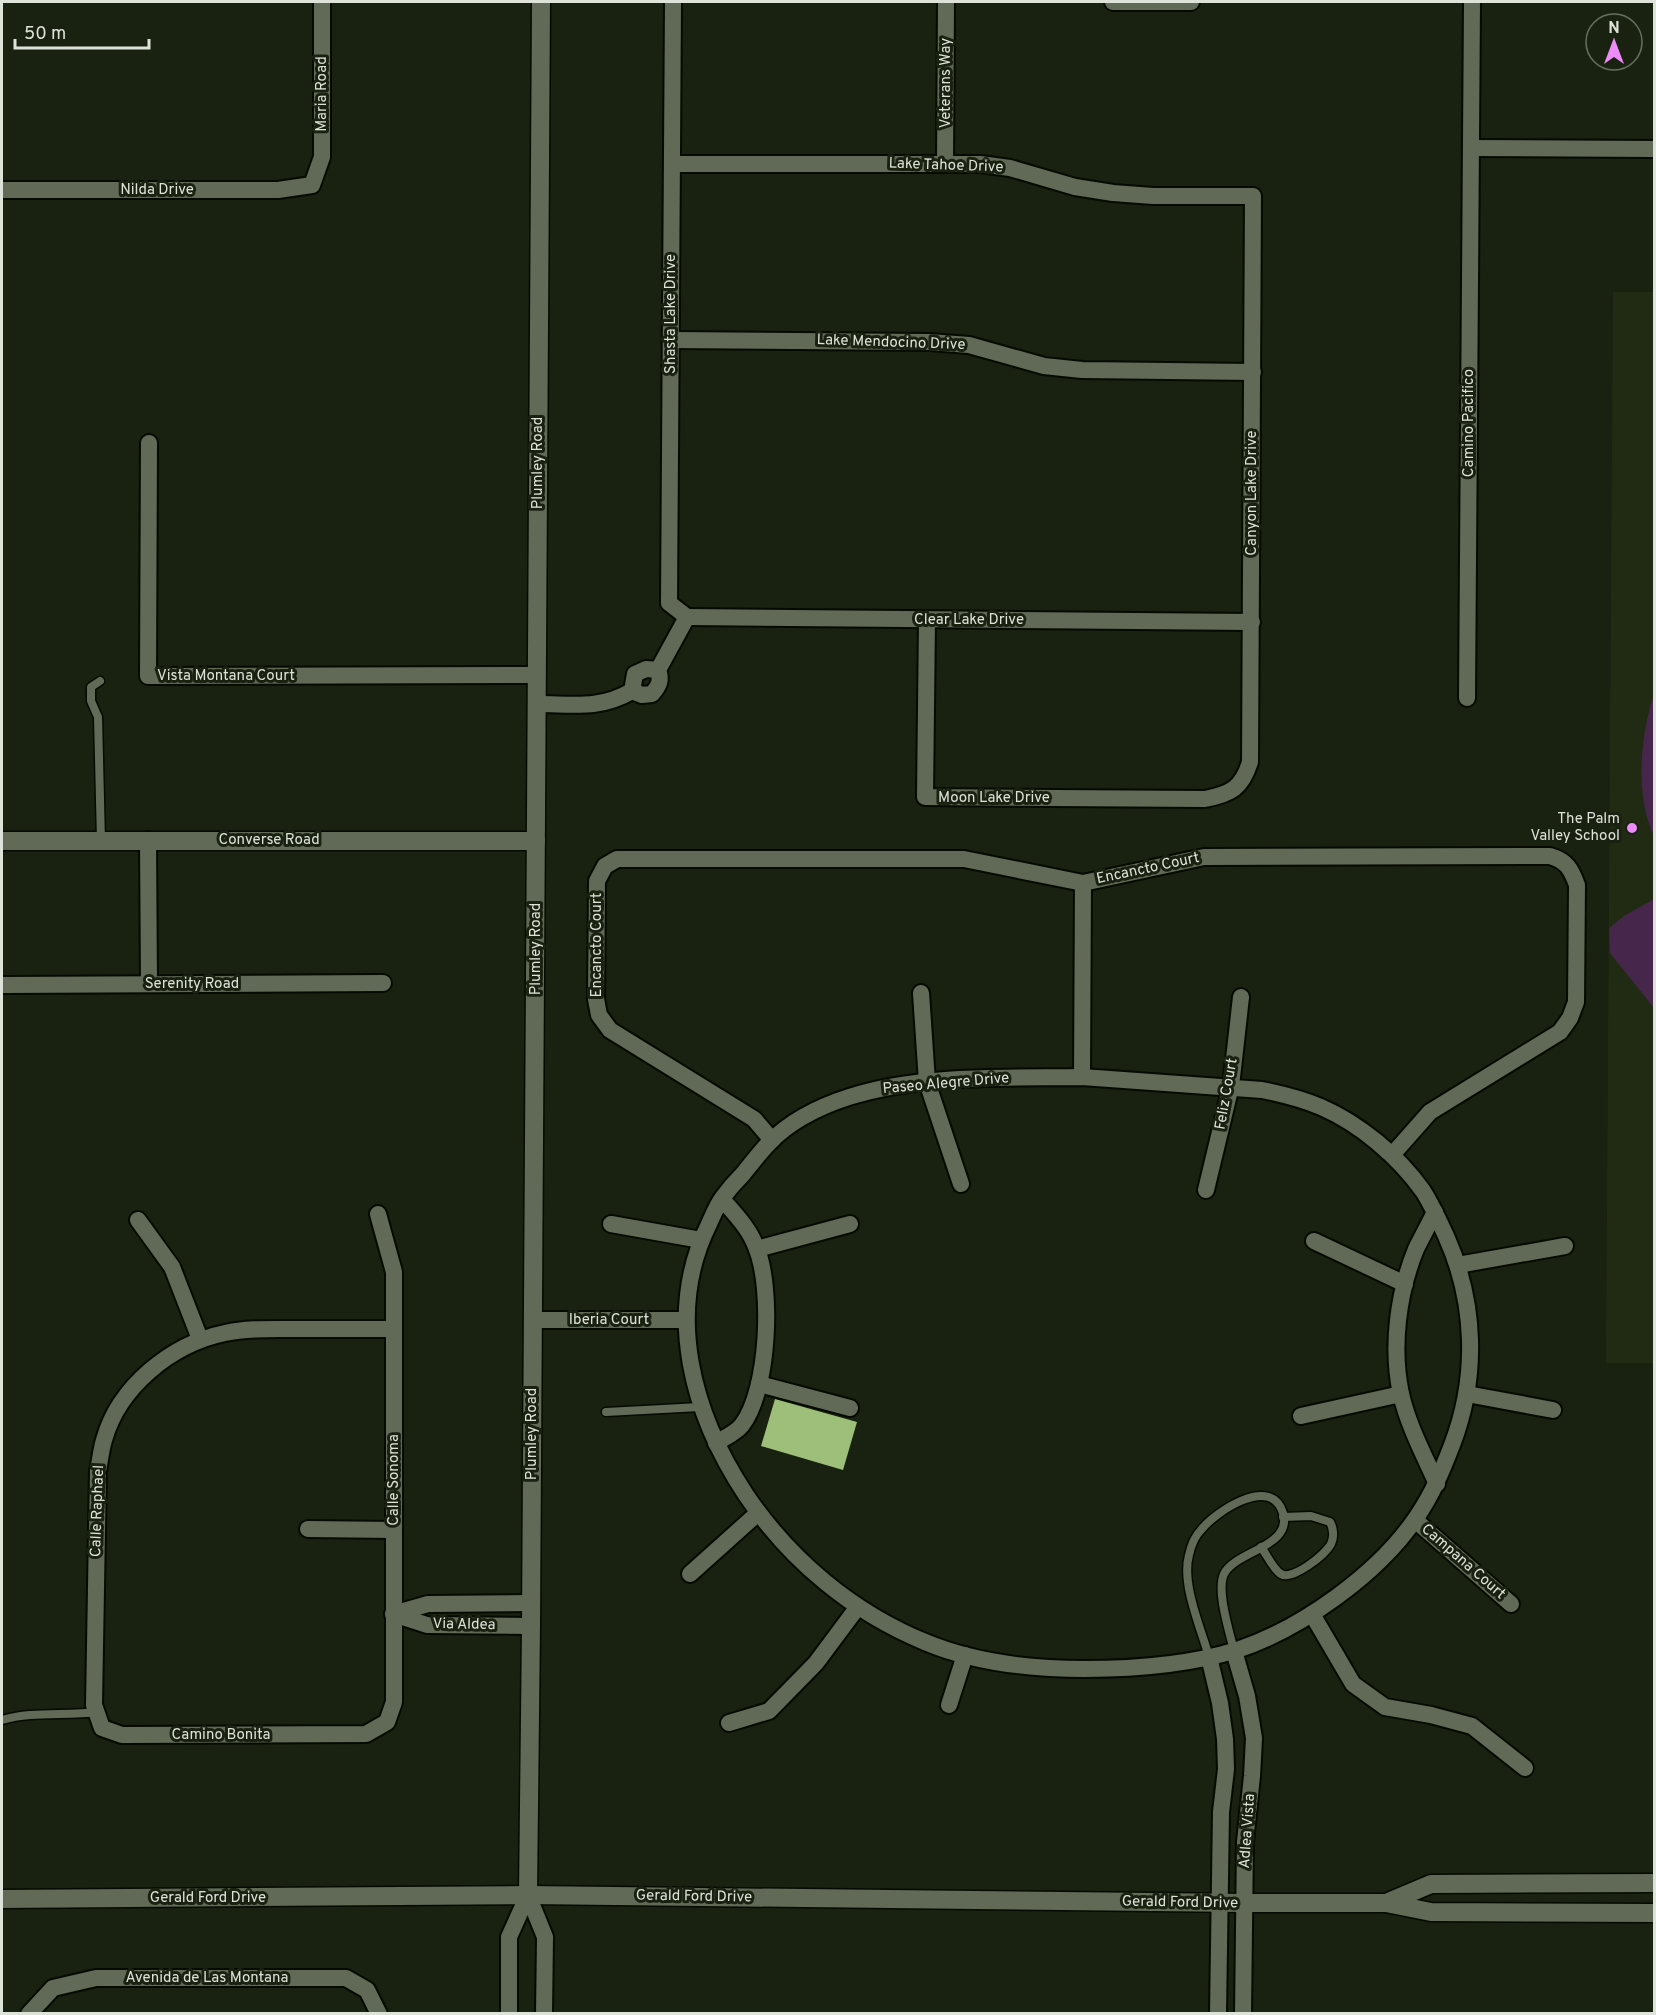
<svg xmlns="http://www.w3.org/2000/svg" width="1656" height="2015" font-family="Overpass,sans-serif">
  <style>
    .built { fill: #212b14 }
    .green { fill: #46264a }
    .building { fill: #9ebf7a }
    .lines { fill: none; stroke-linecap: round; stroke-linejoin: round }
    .service-casing { stroke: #050b01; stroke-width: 11 }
    .minor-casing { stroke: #050b01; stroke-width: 20 }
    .tertiary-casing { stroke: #050b01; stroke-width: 21 }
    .secondary-casing { stroke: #050b01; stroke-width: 21 }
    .service { stroke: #606a57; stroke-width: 8 }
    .minor { stroke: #606a57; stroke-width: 16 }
    .tertiary { stroke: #606a57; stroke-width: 18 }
    .secondary { stroke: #606a57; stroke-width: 18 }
    .poi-dot { fill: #ed8cf9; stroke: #192110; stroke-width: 2 }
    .labels { text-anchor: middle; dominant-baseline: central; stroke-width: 6; stroke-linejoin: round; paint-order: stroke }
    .street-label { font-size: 15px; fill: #dde3d8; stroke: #192110 }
    .poi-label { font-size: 15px; fill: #dde3d8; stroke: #192110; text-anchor: end }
  </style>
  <rect width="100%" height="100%" fill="#192110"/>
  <polygon class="built" points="1613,292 1654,292 1654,1363 1606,1363"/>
  <g class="green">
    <path d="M1654 694V836C1635 797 1640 735 1654 694Z"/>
    <polygon points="1654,899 1654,1008 1610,953 1609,928 1624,916"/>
  </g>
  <polygon class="building" points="775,1399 857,1422 843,1470 761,1446"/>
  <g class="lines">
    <defs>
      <g id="service">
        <polyline points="100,681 91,687 91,701 98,717 101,841"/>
        <polyline points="606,1412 700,1407"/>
        <path d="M1261 1547C1267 1555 1273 1569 1281 1574 1292 1581 1325 1555 1331 1544 1334 1538 1334 1529 1330 1522L1311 1516 1283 1517"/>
        <path d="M1209 1657C1201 1628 1181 1584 1189 1555 1191 1546 1195 1536 1201 1530 1215 1512 1271 1474 1283 1513 1293 1547 1235 1551 1224 1574 1216 1591 1230 1633 1234 1651"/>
        <path d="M2 1720C32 1711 65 1716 97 1712"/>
      </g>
      <g id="minor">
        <polyline points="673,2 669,603 687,617"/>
        <polyline points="1113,2 1191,2"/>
        <polyline points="1471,148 1654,149"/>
        <path d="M672 164H980L1010 168 1075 187 1113 193 1153 196H1253L1250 762C1242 788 1231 794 1205 799L925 797 927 619"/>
        <polyline points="945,164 946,2"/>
        <polyline points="2,190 278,190 312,185 322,157 322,2"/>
        <polyline points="671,340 929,342 969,345 1044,366 1082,370 1253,372"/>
        <polyline points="149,443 148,676 537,675"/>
        <polyline points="687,617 1252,622"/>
        <path d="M632 691 642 695 652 694C659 686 662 680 658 670L687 617"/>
        <polyline points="1467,698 1472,2"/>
        <path d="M537 704C573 704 599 710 632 691L635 674 646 669 658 670"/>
        <polyline points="148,840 149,984"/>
        <polyline points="2,985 383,983"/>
        <polyline points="921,993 927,1082 961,1184"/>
        <path d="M1082 1077 1262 1090C1282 1094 1302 1099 1321 1107 1360 1124 1398 1156 1423 1191 1432 1205 1439 1221 1446 1236 1476 1303 1478 1377 1452 1445 1442 1471 1432 1495 1416 1518 1378 1574 1301 1629 1237 1650 1188 1665 1136 1669 1085 1669 1031 1669 975 1663 925 1642 852 1612 790 1560 746 1495 693 1415 664 1314 709 1224 713 1215 717 1205 723 1197 729 1189 736 1181 743 1174 752 1163 760 1152 769 1143 790 1121 821 1106 849 1097 920 1074 1008 1078 1082 1077Z"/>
        <polyline points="1082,1077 1083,883"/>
        <path d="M772 1140 754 1119 610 1030 599 1015 596 999 597 881 605 866 617 859H964L1083 883 1204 857 1550 856C1567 861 1571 869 1577 885L1576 1002 1570 1018 1560 1032 1430 1112 1392 1155"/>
        <polyline points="1206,1190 1231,1086 1241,997"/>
        <path d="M1435 1212C1429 1224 1422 1237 1416 1249 1398 1293 1391 1347 1401 1394 1408 1425 1424 1455 1437 1484"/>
        <path d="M378 1214 394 1272V1702L387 1722 366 1734 122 1735 102 1728 94 1705 98 1471C100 1461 101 1450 104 1440 119 1386 172 1344 225 1333 247 1328 271 1329 293 1329 327 1329 361 1329 394 1329"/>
        <polyline points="138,1220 172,1267 200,1339"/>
        <polyline points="611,1224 701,1240"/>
        <polyline points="1314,1241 1405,1284"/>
        <polyline points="757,1249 850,1224"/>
        <polyline points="1458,1265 1565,1246"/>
        <polyline points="533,1320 686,1320"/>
        <polyline points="759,1384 850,1408"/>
        <polyline points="1467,1394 1553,1410"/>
        <polyline points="1301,1416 1401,1394"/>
        <path d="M716 1443C724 1438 736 1433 742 1425 769 1390 773 1287 756 1247 749 1228 735 1214 722 1199"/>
        <polyline points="1415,1520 1511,1604"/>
        <polyline points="308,1529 394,1530"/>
        <polyline points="690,1574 758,1513"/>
        <polyline points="531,1603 428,1604 393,1614 427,1625 531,1626"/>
        <polyline points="1312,1614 1353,1684 1385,1707 1431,1715 1472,1726 1525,1768"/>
        <polyline points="1234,1651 1247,1696 1254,1738 1252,1776 1245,1842 1243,2014"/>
        <polyline points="1209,1657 1220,1703 1225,1739 1226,1769 1221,1812 1218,2014"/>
        <polyline points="949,1705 965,1655"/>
        <polyline points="729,1723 769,1711 816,1663 857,1608"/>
        <polyline points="528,1895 545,1937 544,2014"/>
        <polyline points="29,2014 53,1988 96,1978 346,1978 367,1990 379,2014"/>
        <polyline points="509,2014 509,1937 528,1895"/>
      </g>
      <g id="tertiary">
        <polyline points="2,841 536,841"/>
        <polyline points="528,1895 531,1626 541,2"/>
      </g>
      <g id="secondary">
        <polyline points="2,1899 528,1895 1244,1903 1386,1903 1431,1912 1654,1913"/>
        <polyline points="1386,1903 1431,1884 1654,1883"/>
      </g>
    </defs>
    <use href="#service" class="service-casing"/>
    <use href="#minor" class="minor-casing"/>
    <use href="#tertiary" class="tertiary-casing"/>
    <use href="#secondary" class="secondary-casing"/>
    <use href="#service" class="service"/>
    <use href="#minor" class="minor"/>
    <use href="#tertiary" class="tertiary"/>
    <use href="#secondary" class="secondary"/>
  </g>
  <circle class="poi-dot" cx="1632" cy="828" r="6"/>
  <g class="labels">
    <g class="street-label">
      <text transform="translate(946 83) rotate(-90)">Veterans Way</text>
      <text transform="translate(322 94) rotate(-90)">Maria Road</text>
      <text transform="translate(946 166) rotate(2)">Lake Tahoe Drive</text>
      <text x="157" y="190">Nilda Drive</text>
      <text transform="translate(671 314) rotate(-90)">Shasta Lake Drive</text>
      <text transform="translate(891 343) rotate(2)">Lake Mendocino Drive</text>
      <text transform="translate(1469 423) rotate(-90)">Camino Pacifico</text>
      <text transform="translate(538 463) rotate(-90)">Plumley Road</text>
      <text transform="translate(1252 493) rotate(-90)">Canyon Lake Drive</text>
      <text x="969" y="620">Clear Lake Drive</text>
      <text x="226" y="676">Vista Montana Court</text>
      <text x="994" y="798">Moon Lake Drive</text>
      <text x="269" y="840">Converse Road</text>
      <text transform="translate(1148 869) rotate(-12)">Encancto Court</text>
      <text transform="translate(597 945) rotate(-90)">Encancto Court</text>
      <text transform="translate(536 949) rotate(-90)">Plumley Road</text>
      <text x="192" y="984">Serenity Road</text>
      <text transform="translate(946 1084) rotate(-5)">Paseo Alegre Drive</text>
      <text transform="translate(1227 1094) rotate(-80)">Feliz Court</text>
      <text x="609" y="1320">Iberia Court</text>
      <text transform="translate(532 1434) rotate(-90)">Plumley Road</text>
      <text transform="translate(394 1480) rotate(-90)">Calle Sonoma</text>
      <text transform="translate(98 1511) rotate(-88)">Calle Raphael</text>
      <text transform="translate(1463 1562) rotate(41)">Campana Court</text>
      <text transform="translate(464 1625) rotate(1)">Via Aldea</text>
      <text x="221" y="1735">Camino Bonita</text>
      <text transform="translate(1248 1831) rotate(-86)">Adlea Vista</text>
      <text transform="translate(694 1897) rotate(1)">Gerald Ford Drive</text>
      <text x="208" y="1898">Gerald Ford Drive</text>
      <text transform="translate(1180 1903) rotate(1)">Gerald Ford Drive</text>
      <text x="207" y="1978">Avenida de Las Montana</text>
    </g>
    <g class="poi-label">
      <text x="1620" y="819">The Palm<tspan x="1620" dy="17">Valley School</tspan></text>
    </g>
  </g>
  <rect width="1656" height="2015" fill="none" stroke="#dde3d8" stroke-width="6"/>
  <g transform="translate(1614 42)"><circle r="28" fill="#192110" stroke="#676f60" stroke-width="1.5"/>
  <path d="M0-4.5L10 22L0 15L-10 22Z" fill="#ed8cf9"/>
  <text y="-9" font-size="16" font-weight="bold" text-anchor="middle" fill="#dde3d8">N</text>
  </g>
  <path d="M15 39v9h134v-9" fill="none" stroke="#dde3d8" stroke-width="3"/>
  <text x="24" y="39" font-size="18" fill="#dde3d8" stroke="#192110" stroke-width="4.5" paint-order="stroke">50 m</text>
</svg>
